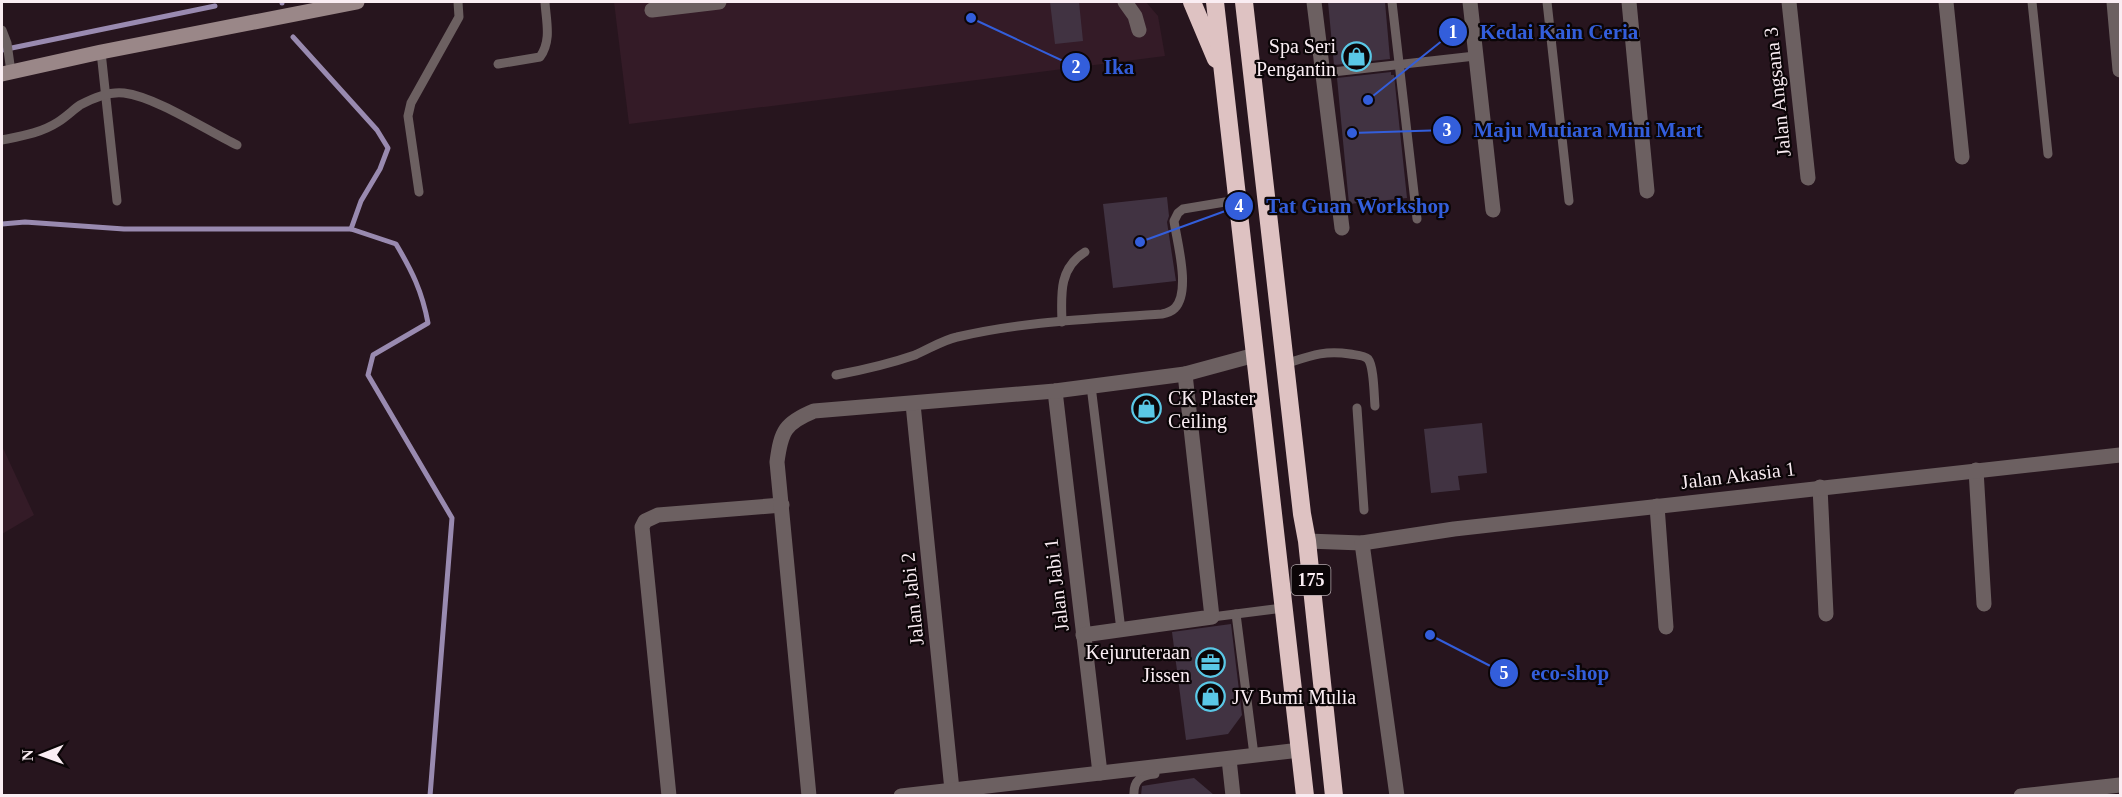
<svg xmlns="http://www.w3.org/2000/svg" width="2122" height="797" font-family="Georgia,serif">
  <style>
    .built { fill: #341b27 }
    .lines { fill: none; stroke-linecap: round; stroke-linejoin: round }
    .stream { stroke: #998ab0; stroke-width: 5 }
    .building { fill: #413342 }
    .lane { stroke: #6c6061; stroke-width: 9 }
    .street { stroke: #6c6061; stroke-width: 15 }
    .secondary { stroke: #9a8788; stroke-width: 15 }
    .highway { stroke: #dec2c2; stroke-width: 18 }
    .labels { text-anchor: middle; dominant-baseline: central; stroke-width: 4.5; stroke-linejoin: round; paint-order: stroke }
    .shield { fill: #0b0507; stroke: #b2a7ac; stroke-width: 1.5 }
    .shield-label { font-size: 18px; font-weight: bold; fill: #faedf3 }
    .poi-label { font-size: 20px; fill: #faedf3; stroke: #0b0507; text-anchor: end }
    .street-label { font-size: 20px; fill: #faedf3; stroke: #0b0507 }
    .leader { fill: none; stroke: #335edb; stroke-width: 2 }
    .callout-dot { fill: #335edb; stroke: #0b0507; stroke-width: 2 }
    .mark-label { font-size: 18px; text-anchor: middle; font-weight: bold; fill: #fff }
    .callout-label { font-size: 21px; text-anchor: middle; font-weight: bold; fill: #335edb; stroke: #0b0507; stroke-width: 4.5; stroke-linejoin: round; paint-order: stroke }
  </style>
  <rect width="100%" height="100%" fill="#27151e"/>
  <g class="built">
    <polygon points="614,2 1146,2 1158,16 1165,56 629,124"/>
    <polygon points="2,446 34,515 2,534"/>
  </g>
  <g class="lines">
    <g class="stream">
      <polyline points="282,2 282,3"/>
      <path d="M293 37 377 130 388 148 380 169 361 201 351 229 396 244C412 271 422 291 428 323L373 355 368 375 452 518 430 796"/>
      <polyline points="2,50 215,6"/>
      <polyline points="2,224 25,222 124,229 351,229"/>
    </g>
  </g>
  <g class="building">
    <polygon points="1050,2 1079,2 1083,41 1055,44"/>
    <polygon points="1328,2 1385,2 1390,59 1334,65"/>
    <polygon points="1391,72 1391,75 1394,75 1407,198 1349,204 1337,78"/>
    <polygon points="1167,197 1169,216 1167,222 1176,281 1113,288 1103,204"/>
    <polygon points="1482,423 1487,473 1458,476 1460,490 1431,493 1424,429"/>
    <polygon points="1231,624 1242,715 1228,734 1186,740 1172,632"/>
    <polygon points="1194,778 1214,795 1141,795 1142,786"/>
  </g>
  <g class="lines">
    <g class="lane">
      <polyline points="1392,2 1417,219"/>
      <polyline points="1547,2 1569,201"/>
      <polyline points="2032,2 2048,154"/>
      <polyline points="2,30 7,43 11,72"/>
      <polyline points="101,52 117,201"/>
      <path d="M498 64 540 57C552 40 546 21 545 2"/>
      <polyline points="1324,73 1475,56"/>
      <path d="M2 140C22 136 41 133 58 122 66 117 73 110 80 105 93 98 109 91 124 93 156 97 206 130 237 145"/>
      <polyline points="419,192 408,116 411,103 459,17 458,2"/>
      <path d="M1062 322C1061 294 1059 268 1085 252"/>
      <path d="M1285 364C1310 356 1323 350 1350 354 1355 355 1364 355 1368 359 1374 366 1374 396 1375 406"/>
      <path d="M836 375C863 370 889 364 915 355 929 349 943 340 957 337 1024 321 1094 319 1162 314 1167 313 1171 312 1175 308 1191 291 1177 242 1174 221L1178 213 1183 209 1237 200"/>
      <polyline points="1091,386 1121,630"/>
      <polyline points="1357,408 1364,510"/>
      <polyline points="1236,614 1254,755"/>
      <polyline points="1212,617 1283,608"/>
      <path d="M1134 796C1133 780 1141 775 1155 774"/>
    </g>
    <g class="street">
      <polyline points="1125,2 1135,16 1139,30"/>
      <polyline points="1314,2 1342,228"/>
      <polyline points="1470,2 1493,210"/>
      <polyline points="1629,2 1647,191"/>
      <polyline points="1789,2 1808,178"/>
      <polyline points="1946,2 1962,157"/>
      <polyline points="2114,2 2120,70"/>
      <polyline points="652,10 719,2"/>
      <polyline points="1055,391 1100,773"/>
      <polyline points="913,404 952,790"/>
      <polyline points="1976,470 1984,604"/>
      <polyline points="1820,487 1826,614"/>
      <polyline points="1657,506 1666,627"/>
      <polyline points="1307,541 1362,543 1454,529 2120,455"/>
      <polyline points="1362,543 1397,796"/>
      <polyline points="1083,635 1212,617 1185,374"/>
      <polyline points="1229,759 1233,796"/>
      <polyline points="669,796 642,527 645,521 658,515 782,505"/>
      <path d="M809 796 777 462C781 431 785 423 814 411L1055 391 1185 374 1255 355"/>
      <polyline points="901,796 1300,750"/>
      <polyline points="2021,796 2120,785"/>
    </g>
    <polyline class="secondary" points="2,74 101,52 357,2"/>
    <g class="highway">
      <polyline points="1192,2 1216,59"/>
      <polyline points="1215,2 1305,796"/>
      <polyline points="1244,2 1302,514 1307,541 1334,796"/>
    </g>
  </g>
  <defs>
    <symbol id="shop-ring" viewBox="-11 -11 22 22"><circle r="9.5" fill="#0b0507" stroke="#5ac8e6" stroke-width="1.5"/><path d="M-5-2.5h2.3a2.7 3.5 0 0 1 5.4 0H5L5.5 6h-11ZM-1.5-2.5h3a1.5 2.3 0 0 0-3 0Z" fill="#5ac8e6"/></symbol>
    <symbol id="office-ring" viewBox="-11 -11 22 22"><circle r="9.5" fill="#0b0507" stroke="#5ac8e6" stroke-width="1.5"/><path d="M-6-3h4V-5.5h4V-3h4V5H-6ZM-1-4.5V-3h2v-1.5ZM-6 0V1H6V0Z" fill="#5ac8e6"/></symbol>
  </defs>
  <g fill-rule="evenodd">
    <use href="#shop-ring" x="1340" y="40" width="33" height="33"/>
    <use href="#shop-ring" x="1130" y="392" width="33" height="33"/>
    <use href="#office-ring" x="1194" y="646" width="33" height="33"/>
    <use href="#shop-ring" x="1194" y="680" width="33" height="33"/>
  </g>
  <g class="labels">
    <rect class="shield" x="1291.5" y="565" width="39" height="30" rx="4.5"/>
    <g class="shield-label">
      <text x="1311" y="580">175</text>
    </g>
    <g class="poi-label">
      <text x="1336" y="46">Spa Seri<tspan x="1336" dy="23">Pengantin</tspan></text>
      <text x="1168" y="398" text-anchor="start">CK Plaster<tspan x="1168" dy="23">Ceiling</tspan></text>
      <text x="1190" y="652">Kejuruteraan<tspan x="1190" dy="23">Jissen</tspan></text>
      <text x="1232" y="697" text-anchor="start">JV Bumi Mulia</text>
    </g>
    <g class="street-label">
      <text transform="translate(1777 92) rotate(-96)">Jalan Angsana 3</text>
      <text transform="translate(1738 475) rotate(-7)">Jalan Akasia 1</text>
      <text transform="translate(1056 585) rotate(-97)">Jalan Jabi 1</text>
      <text transform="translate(912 599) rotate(-96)">Jalan Jabi 2</text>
    </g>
  </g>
  <path class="leader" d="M1368 100L1453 32M971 18L1076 67M1352 133L1447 130M1140 242L1239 206M1430 635L1504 673"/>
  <g class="callout-dot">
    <circle cx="1368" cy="100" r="6"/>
    <circle cx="971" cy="18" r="6"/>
    <circle cx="1352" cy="133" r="6"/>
    <circle cx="1140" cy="242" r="6"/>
    <circle cx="1430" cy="635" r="6"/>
    <circle cx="1453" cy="32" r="15"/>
    <circle cx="1076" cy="67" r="15"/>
    <circle cx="1447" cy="130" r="15"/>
    <circle cx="1239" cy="206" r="15"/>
    <circle cx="1504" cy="673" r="15"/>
  </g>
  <g class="mark-label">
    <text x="1453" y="38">1</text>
    <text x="1076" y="73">2</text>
    <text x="1447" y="136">3</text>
    <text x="1239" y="212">4</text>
    <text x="1504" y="679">5</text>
  </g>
  <g class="callout-label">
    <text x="1559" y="39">Kedai Kain Ceria</text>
    <text x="1119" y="74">Ika</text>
    <text x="1588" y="137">Maju Mutiara Mini Mart</text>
    <text x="1358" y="213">Tat Guan Workshop</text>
    <text x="1570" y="680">eco-shop</text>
  </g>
  <rect width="2122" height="797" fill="none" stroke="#faedf3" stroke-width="6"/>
  <g transform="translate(42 755) rotate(269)" stroke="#0b0507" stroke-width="4.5" paint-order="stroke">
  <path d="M0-4.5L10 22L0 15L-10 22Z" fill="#faedf3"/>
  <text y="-9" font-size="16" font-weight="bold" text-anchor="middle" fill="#faedf3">N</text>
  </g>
</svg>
